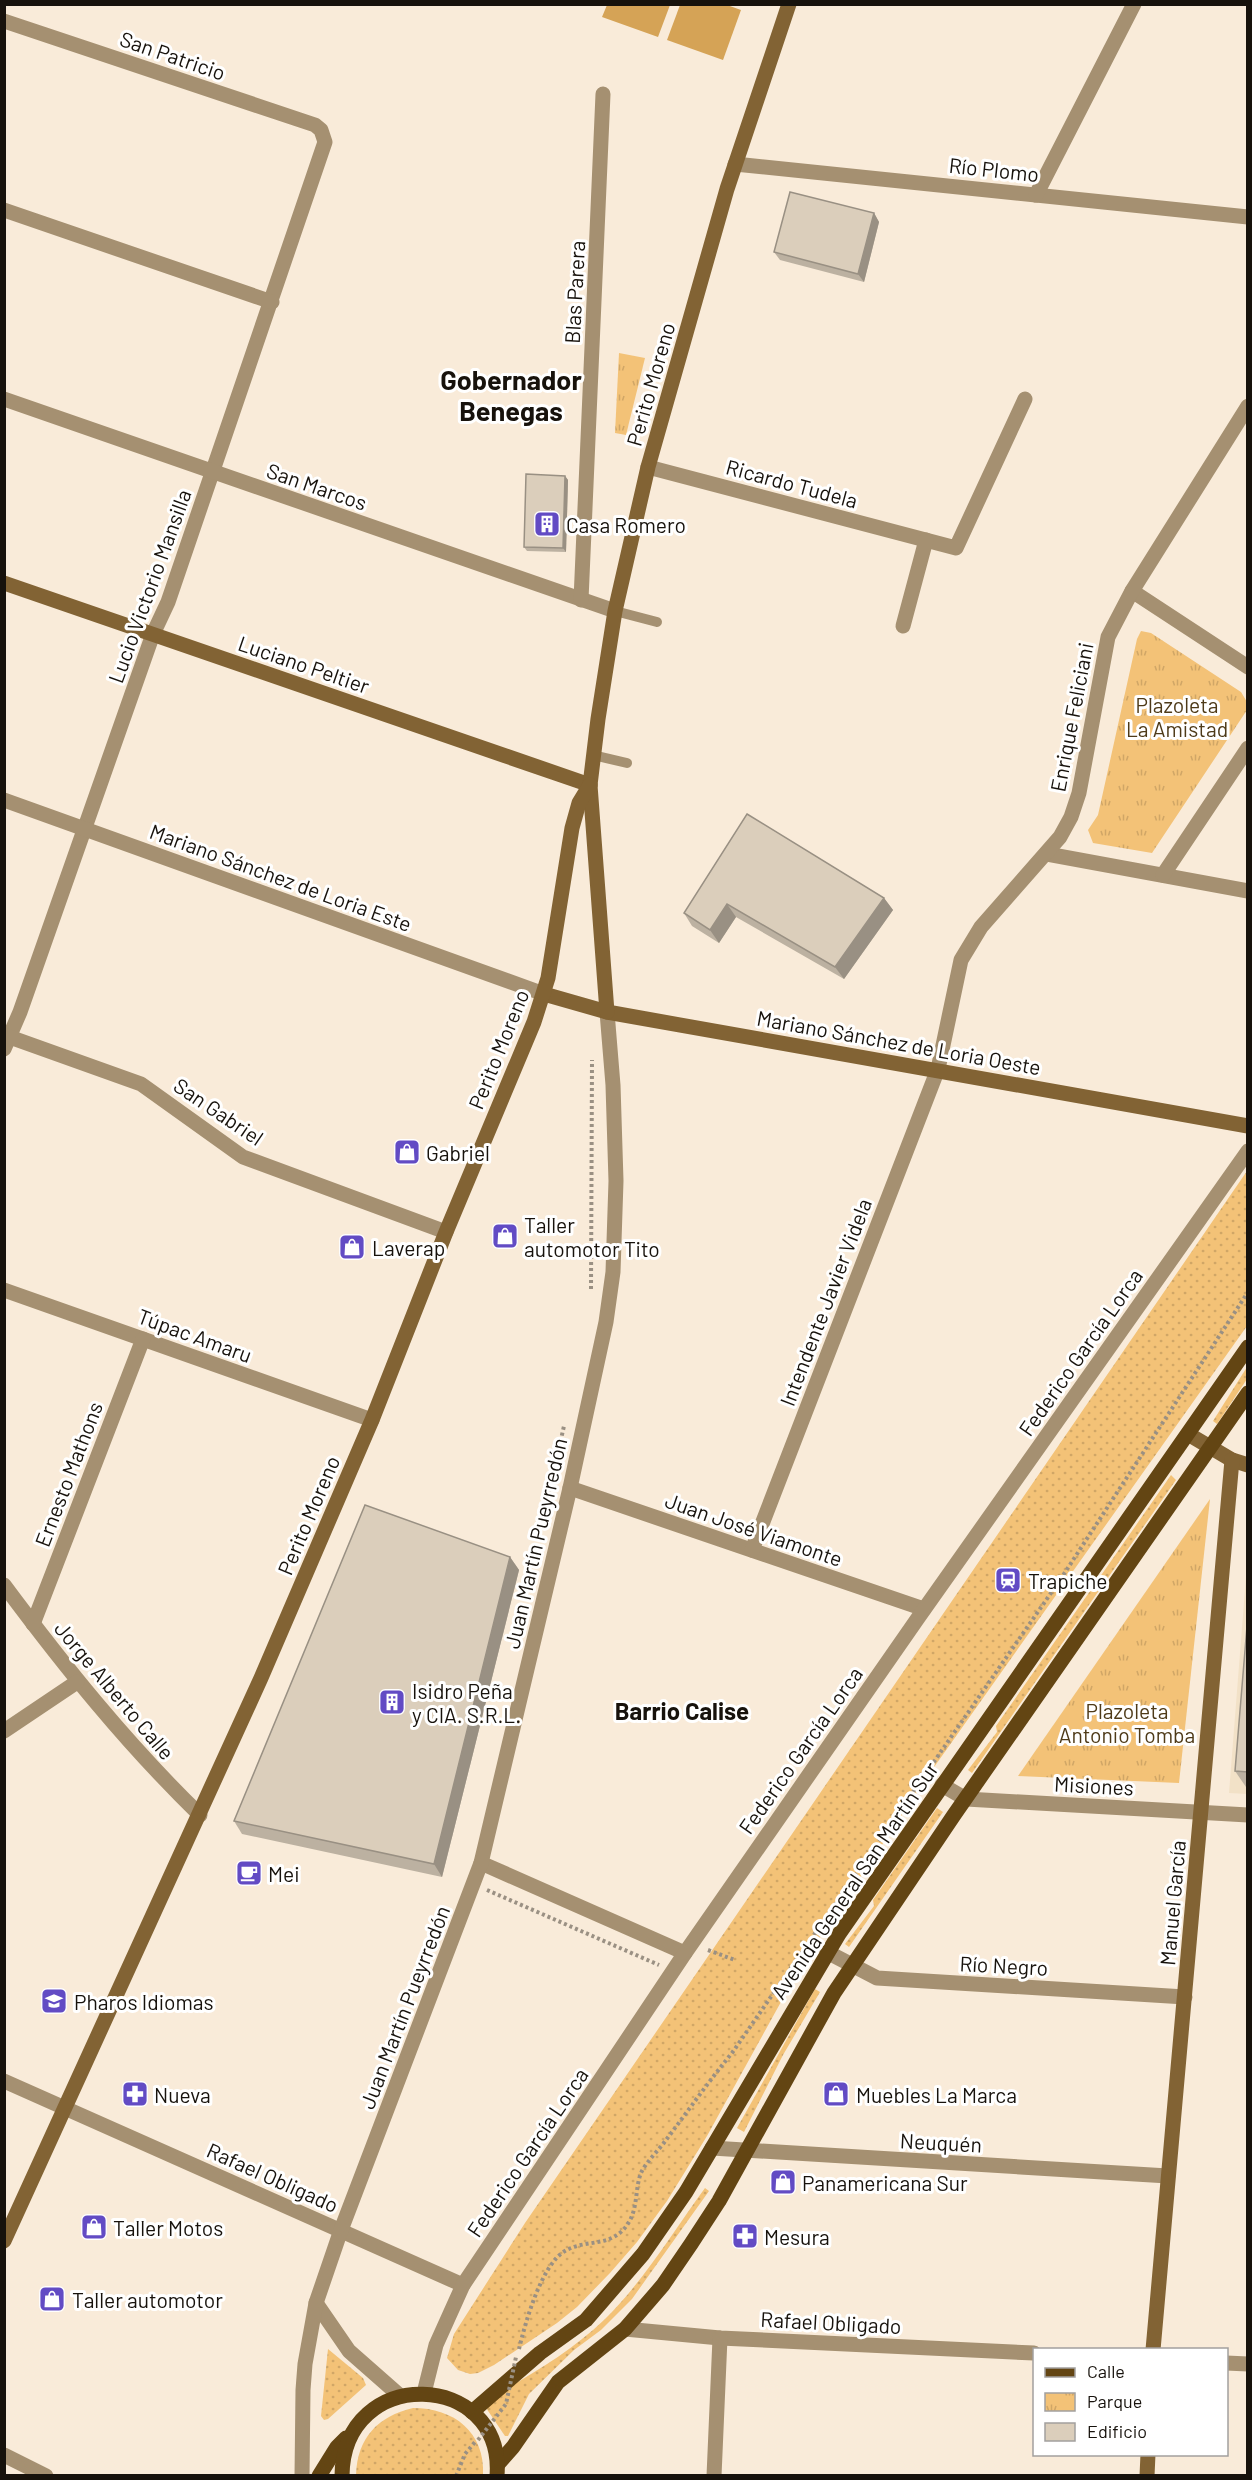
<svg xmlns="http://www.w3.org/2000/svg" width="1252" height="2480" font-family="Barlow,sans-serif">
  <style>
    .built { fill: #f2e1c7 }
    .grass { fill: url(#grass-dots) }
    .park { fill: url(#park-tufts) }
    .water { fill: #d5a356 }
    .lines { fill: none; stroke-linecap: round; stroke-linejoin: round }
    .path { stroke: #9a9083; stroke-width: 4; stroke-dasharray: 3 3; stroke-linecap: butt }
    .lane { stroke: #a59071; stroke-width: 10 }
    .street { stroke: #a59071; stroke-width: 15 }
    .secondary { stroke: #826334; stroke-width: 15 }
    .primary { stroke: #634513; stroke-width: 15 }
    .path-bridge { stroke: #9a9083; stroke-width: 4; stroke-dasharray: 3 3; stroke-linecap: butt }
    .wall { fill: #bcb1a1 }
    .shaded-wall { fill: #999083 }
    .building { fill: #dbcebb; stroke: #999083; stroke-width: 1.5 }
    .labels { text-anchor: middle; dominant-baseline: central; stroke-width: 6; stroke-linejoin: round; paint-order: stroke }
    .street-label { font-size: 21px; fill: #17120c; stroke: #fff }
    .poi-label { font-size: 21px; fill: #17120c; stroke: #fff; text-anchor: start }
    .park-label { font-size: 21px; fill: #4e3a18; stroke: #fff }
    .quarter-label { font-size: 24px; font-weight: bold; fill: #17120c; stroke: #fff }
    .district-label { font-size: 27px; font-weight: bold; fill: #17120c; stroke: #fff }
  </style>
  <defs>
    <pattern id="grass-dots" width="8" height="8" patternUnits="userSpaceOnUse" patternTransform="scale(1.5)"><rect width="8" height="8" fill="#f3c277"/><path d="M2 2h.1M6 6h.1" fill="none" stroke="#d0a666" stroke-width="1.8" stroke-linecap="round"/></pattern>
    <pattern id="park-tufts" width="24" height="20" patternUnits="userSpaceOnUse" patternTransform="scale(1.5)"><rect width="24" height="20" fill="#f3c277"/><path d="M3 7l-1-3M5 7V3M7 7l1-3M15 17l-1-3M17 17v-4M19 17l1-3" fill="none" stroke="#d0a666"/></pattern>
  </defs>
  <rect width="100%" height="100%" fill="#f9ebd9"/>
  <polygon class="built" points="1247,1564 1247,1794 1229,1793"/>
  <g class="grass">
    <polygon points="1247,1171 1247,1326 932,1770 817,1942 787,1991 707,2136 667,2201 637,2242 610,2273 577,2307 557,2323 494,2365 478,2373 470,2374 458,2370 447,2358 454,2334 525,2223"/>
    <polygon points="1247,1367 1247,1379 1217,1424 1213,1421"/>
    <polygon points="1171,1475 1176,1480 972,1773 968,1770 997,1732 996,1726"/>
    <polygon points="937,1808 943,1812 849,1947 845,1944 874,1906 873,1900"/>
    <polygon points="815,1989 820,1992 783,2055 744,2132 737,2128"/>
    <path d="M705 2188 709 2191 632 2299 601 2330 574 2350 529 2394 508 2436H505L482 2402C526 2378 568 2354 604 2320 643 2282 673 2232 705 2188Z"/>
    <polygon points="328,2349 363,2378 366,2385 328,2419 324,2420 321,2416"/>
    <path d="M413 2408C454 2408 485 2432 483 2475H356C357 2438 378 2416 413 2408Z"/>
  </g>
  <g class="park">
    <polygon points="619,353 645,358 626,435 615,433"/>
    <polygon points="1141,631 1151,633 1241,692 1247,702 1247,710 1152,853 1093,843 1088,830 1098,815 1137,639"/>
    <polygon points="1210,1499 1179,1783 1018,1776"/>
  </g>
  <g class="water">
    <polygon points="607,5 607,4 670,5 658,37 602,17"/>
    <polygon points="680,5 727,5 741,10 723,60 667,40"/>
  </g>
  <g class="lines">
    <g class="path">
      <polyline points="591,1289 592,1060"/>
      <polyline points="539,1535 564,1426"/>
      <polyline points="487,1890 659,1965"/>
      <polyline points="708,1950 735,1960"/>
      <path d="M519 2349C525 2324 541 2265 565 2251 587 2238 613 2249 629 2222 638 2207 635 2188 641 2173 646 2162 659 2150 666 2140 688 2111 709 2081 732 2053L1060 1580 1248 1292"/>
      <polyline points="456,2476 465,2454 475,2442"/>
    </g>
    <g class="lane">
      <polyline points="615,611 657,622"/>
      <polyline points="593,755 627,763"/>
    </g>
    <g class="street">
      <polyline points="4,21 315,125 321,130 325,142 168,602 153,634 20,1012 4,1049"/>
      <polyline points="735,164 1248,217"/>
      <polyline points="1036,195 1134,4"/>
      <polyline points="4,210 272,302"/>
      <polyline points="4,399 615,611"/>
      <polyline points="648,467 956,548 1025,399"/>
      <polyline points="1132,591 1248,667"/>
      <polyline points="581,600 603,94"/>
      <polyline points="903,626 926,540"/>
      <polyline points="4,800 544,994"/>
      <polyline points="1047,854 1248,891"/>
      <polyline points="1163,875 1248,748"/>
      <polyline points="4,1035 141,1084 243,1157 446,1232"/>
      <polyline points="4,1290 372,1420"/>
      <polyline points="570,1488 924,1609"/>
      <polyline points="752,1550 938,1069 961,960 981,927 1060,837 1071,817 1079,793 1108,637 1132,591 1248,406"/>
      <path d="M4 1585C65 1667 127 1744 200 1815"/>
      <polyline points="33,1624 143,1339"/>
      <polyline points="4,1731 77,1682"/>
      <polyline points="942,1785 966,1799 1248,1815"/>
      <polyline points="481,1863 685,1953"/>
      <polyline points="827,1952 877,1978 1185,1997"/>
      <polyline points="4,2081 463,2285"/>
      <polyline points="712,2148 1168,2176"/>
      <polyline points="316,2303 349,2351 399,2395"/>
      <polyline points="625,2329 720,2338 1034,2353"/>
      <polyline points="1226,2363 1248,2364"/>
      <polyline points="424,2393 436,2345 463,2285 685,1953 918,1618 1248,1151"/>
      <polyline points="4,2455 46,2476"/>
      <polyline points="302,2476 303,2390 305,2364 316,2303 341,2230 481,1863 570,1488 606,1322 613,1272 616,1181 613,1085 607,1012"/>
      <polyline points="714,2476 720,2338"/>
    </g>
    <g class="secondary">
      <polyline points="4,583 590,785"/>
      <polyline points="544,994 607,1012 1248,1126"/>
      <polyline points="607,1012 590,785 598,719 615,611 648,467 727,189 789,4"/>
      <polyline points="1188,1434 1232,1460 1248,1465"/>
      <polyline points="4,2241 261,1678 372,1420 446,1232 534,1022 548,978 572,828 579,803 590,785"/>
      <polyline points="1153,2350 1232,1460"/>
      <polyline points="1147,2476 1148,2454"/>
    </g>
    <g class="primary">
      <polyline points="472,2412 540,2353 586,2320 643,2254 686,2192 839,1934 1248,1347"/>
      <polyline points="498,2464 513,2447 558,2382 625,2329 663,2285 691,2244 719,2201 834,1993 954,1815 1248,1393"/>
      <polyline points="319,2476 337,2447 346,2438"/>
      <path d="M342 2476C343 2364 505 2370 497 2476"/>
    </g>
    <polyline class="path-bridge" points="478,2440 506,2404 516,2357"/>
  </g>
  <g class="wall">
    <polygon points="874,213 879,222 864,282 780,260 774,252"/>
    <polygon points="565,476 568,480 566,552 527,551 524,547"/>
    <polygon points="747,814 884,898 893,910 844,979 736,917 719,943 692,926 684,913"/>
    <polygon points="510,1557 519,1570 442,1877 242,1834 234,1821"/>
    <polygon points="1248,1614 1248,1787 1246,1787 1235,1771"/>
  </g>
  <g class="shaded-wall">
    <polygon points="874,213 879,222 864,282 858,274"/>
    <polygon points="565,476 568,480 566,552 563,548"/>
    <polygon points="884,898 893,910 844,979 835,967"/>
    <polygon points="727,904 736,917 719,943 710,930"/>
    <polygon points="510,1557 519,1570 442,1877 434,1864"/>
  </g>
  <g class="building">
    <polygon points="790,192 874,213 858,274 774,252"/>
    <polygon points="526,474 565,476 563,548 524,547"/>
    <polygon points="747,814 884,898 835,967 727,904 710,930 684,913"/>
    <polygon points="365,1505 510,1557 434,1864 234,1821"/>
    <polygon points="1248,1614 1248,1772 1235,1771"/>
  </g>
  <defs>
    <symbol id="building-square" viewBox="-11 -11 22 22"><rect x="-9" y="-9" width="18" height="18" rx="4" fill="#624bc4" stroke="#fff"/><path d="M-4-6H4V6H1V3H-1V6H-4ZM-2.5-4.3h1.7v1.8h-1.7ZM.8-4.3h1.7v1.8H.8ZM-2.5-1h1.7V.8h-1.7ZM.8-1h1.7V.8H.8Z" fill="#fff"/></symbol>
    <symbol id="shop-square" viewBox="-11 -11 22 22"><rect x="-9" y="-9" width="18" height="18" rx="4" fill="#624bc4" stroke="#fff"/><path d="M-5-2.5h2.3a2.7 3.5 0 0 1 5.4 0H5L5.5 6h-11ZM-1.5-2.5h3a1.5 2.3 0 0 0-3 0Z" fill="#fff"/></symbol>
    <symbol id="station-square" viewBox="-11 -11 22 22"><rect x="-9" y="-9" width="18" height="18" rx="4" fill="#624bc4" stroke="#fff"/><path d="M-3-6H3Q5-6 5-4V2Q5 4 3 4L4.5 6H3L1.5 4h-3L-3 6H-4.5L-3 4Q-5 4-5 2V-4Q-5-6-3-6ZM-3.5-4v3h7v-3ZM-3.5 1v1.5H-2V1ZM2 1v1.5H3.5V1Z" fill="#fff"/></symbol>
    <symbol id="cafe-square" viewBox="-11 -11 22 22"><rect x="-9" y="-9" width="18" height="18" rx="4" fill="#624bc4" stroke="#fff"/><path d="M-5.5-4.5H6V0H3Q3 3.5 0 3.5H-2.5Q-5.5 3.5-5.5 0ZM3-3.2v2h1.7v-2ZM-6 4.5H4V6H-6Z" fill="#fff"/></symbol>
    <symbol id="school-square" viewBox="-11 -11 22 22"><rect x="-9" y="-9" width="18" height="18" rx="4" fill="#624bc4" stroke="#fff"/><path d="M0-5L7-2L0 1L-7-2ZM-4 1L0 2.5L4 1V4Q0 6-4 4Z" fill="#fff"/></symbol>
    <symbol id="pharmacy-square" viewBox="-11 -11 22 22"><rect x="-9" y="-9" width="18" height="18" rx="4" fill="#624bc4" stroke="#fff"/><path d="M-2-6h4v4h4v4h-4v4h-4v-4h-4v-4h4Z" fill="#fff"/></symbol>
  </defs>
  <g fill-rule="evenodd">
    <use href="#building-square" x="532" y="509" width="30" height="30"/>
    <use href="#shop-square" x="392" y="1137" width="30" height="30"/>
    <use href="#shop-square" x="490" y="1221" width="30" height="30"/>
    <use href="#shop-square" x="337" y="1232" width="30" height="30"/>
    <use href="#station-square" x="993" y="1565" width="30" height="30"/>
    <use href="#building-square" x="377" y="1687" width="30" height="30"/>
    <use href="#cafe-square" x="234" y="1858" width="30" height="30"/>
    <use href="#school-square" x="39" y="1986" width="30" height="30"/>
    <use href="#pharmacy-square" x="120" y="2079" width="30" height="30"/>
    <use href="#shop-square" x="821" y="2079" width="30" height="30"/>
    <use href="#shop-square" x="768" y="2167" width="30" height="30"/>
    <use href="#shop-square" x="79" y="2212" width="30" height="30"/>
    <use href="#pharmacy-square" x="730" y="2221" width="30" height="30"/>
    <use href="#shop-square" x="37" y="2284" width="30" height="30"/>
  </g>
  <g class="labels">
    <g class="street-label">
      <text transform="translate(173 55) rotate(19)">San Patricio</text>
      <text transform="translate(994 169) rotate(6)">Río Plomo</text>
      <text transform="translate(574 292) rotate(-87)">Blas Parera</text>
      <text transform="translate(650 384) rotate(-74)">Perito Moreno</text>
      <text transform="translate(792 483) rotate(15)">Ricardo Tudela</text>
      <text transform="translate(317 486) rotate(19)">San Marcos</text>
      <text transform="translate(149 586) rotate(-70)">Lucio Victorio Mansilla</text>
      <text transform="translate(304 664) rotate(19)">Luciano Peltier</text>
      <text transform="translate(1071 717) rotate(-79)">Enrique Feliciani</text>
      <text transform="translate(281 877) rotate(20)">Mariano Sánchez de Loria Este</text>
      <text transform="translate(899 1042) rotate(10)">Mariano Sánchez de Loria Oeste</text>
      <text transform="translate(498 1049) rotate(-68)">Perito Moreno</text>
      <text transform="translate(219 1111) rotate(34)">San Gabriel</text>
      <text transform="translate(825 1302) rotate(-69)">Intendente Javier Videla</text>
      <text transform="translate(195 1335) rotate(20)">Túpac Amaru</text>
      <text transform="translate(1080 1352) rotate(-55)">Federico García Lorca</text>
      <text transform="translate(68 1474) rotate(-69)">Ernesto Mathons</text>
      <text transform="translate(308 1515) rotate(-67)">Perito Moreno</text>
      <text transform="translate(754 1529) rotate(19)">Juan José Viamonte</text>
      <text transform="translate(535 1543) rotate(-77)">Juan Martín Pueyrredón</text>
      <text transform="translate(115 1690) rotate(50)">Jorge Alberto Calle</text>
      <text transform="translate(800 1750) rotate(-55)">Federico García Lorca</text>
      <text transform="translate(1094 1785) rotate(3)">Misiones</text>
      <text transform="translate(854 1880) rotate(-56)">Avenida General San Martín Sur</text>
      <text transform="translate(1172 1903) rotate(-85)">Manuel García</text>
      <text transform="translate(1004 1965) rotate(3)">Río Negro</text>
      <text transform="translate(404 2007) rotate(-69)">Juan Martín Pueyrredón</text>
      <text transform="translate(941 2142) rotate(3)">Neuquén</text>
      <text transform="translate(527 2152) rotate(-56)">Federico García Lorca</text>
      <text transform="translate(273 2177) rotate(24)">Rafael Obligado</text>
      <text transform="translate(831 2322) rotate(3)">Rafael Obligado</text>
    </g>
    <g class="poi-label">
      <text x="566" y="524">Casa Romero</text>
      <text x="426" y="1152">Gabriel</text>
      <text x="524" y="1224">Taller<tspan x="524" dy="24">automotor Tito</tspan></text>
      <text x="372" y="1247">Laverap</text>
      <text x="1028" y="1580">Trapiche</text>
      <text x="412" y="1690">Isidro Peña<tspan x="412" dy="24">y CIA. S.R.L.</tspan></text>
      <text x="268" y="1873">Mei</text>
      <text x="74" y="2001">Pharos Idiomas</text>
      <text x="154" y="2094">Nueva</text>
      <text x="856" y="2094">Muebles La Marca</text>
      <text x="802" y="2182">Panamericana Sur</text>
      <text x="113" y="2227">Taller Motos</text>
      <text x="764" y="2236">Mesura</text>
      <text x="72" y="2299">Taller automotor</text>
    </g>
    <g class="park-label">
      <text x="1177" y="704">Plazoleta<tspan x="1177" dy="24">La Amistad</tspan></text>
      <text x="1127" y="1710">Plazoleta<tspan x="1127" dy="24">Antonio Tomba</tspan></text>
    </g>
    <g class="quarter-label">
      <text x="682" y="1710">Barrio Calise</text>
    </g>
    <g class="district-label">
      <text x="511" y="379">Gobernador<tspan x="511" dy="31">Benegas</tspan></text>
    </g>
  </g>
  <rect width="1252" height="2480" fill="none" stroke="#17120c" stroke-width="12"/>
  <rect x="1033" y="2348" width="195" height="108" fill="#ffffff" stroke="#a2a09e" stroke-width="1.5"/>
  <rect x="1045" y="2368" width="30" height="9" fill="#634513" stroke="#a2a09e" stroke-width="1.5"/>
  <text x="1087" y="2378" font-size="18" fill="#17120c">Calle</text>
  <rect x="1045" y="2393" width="30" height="18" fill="url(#park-tufts)" stroke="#a2a09e" stroke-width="1.5"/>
  <text x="1087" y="2408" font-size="18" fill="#17120c">Parque</text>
  <rect x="1045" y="2423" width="30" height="18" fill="#dbcebb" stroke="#a2a09e" stroke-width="1.5"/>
  <text x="1087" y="2438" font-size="18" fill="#17120c">Edificio</text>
</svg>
